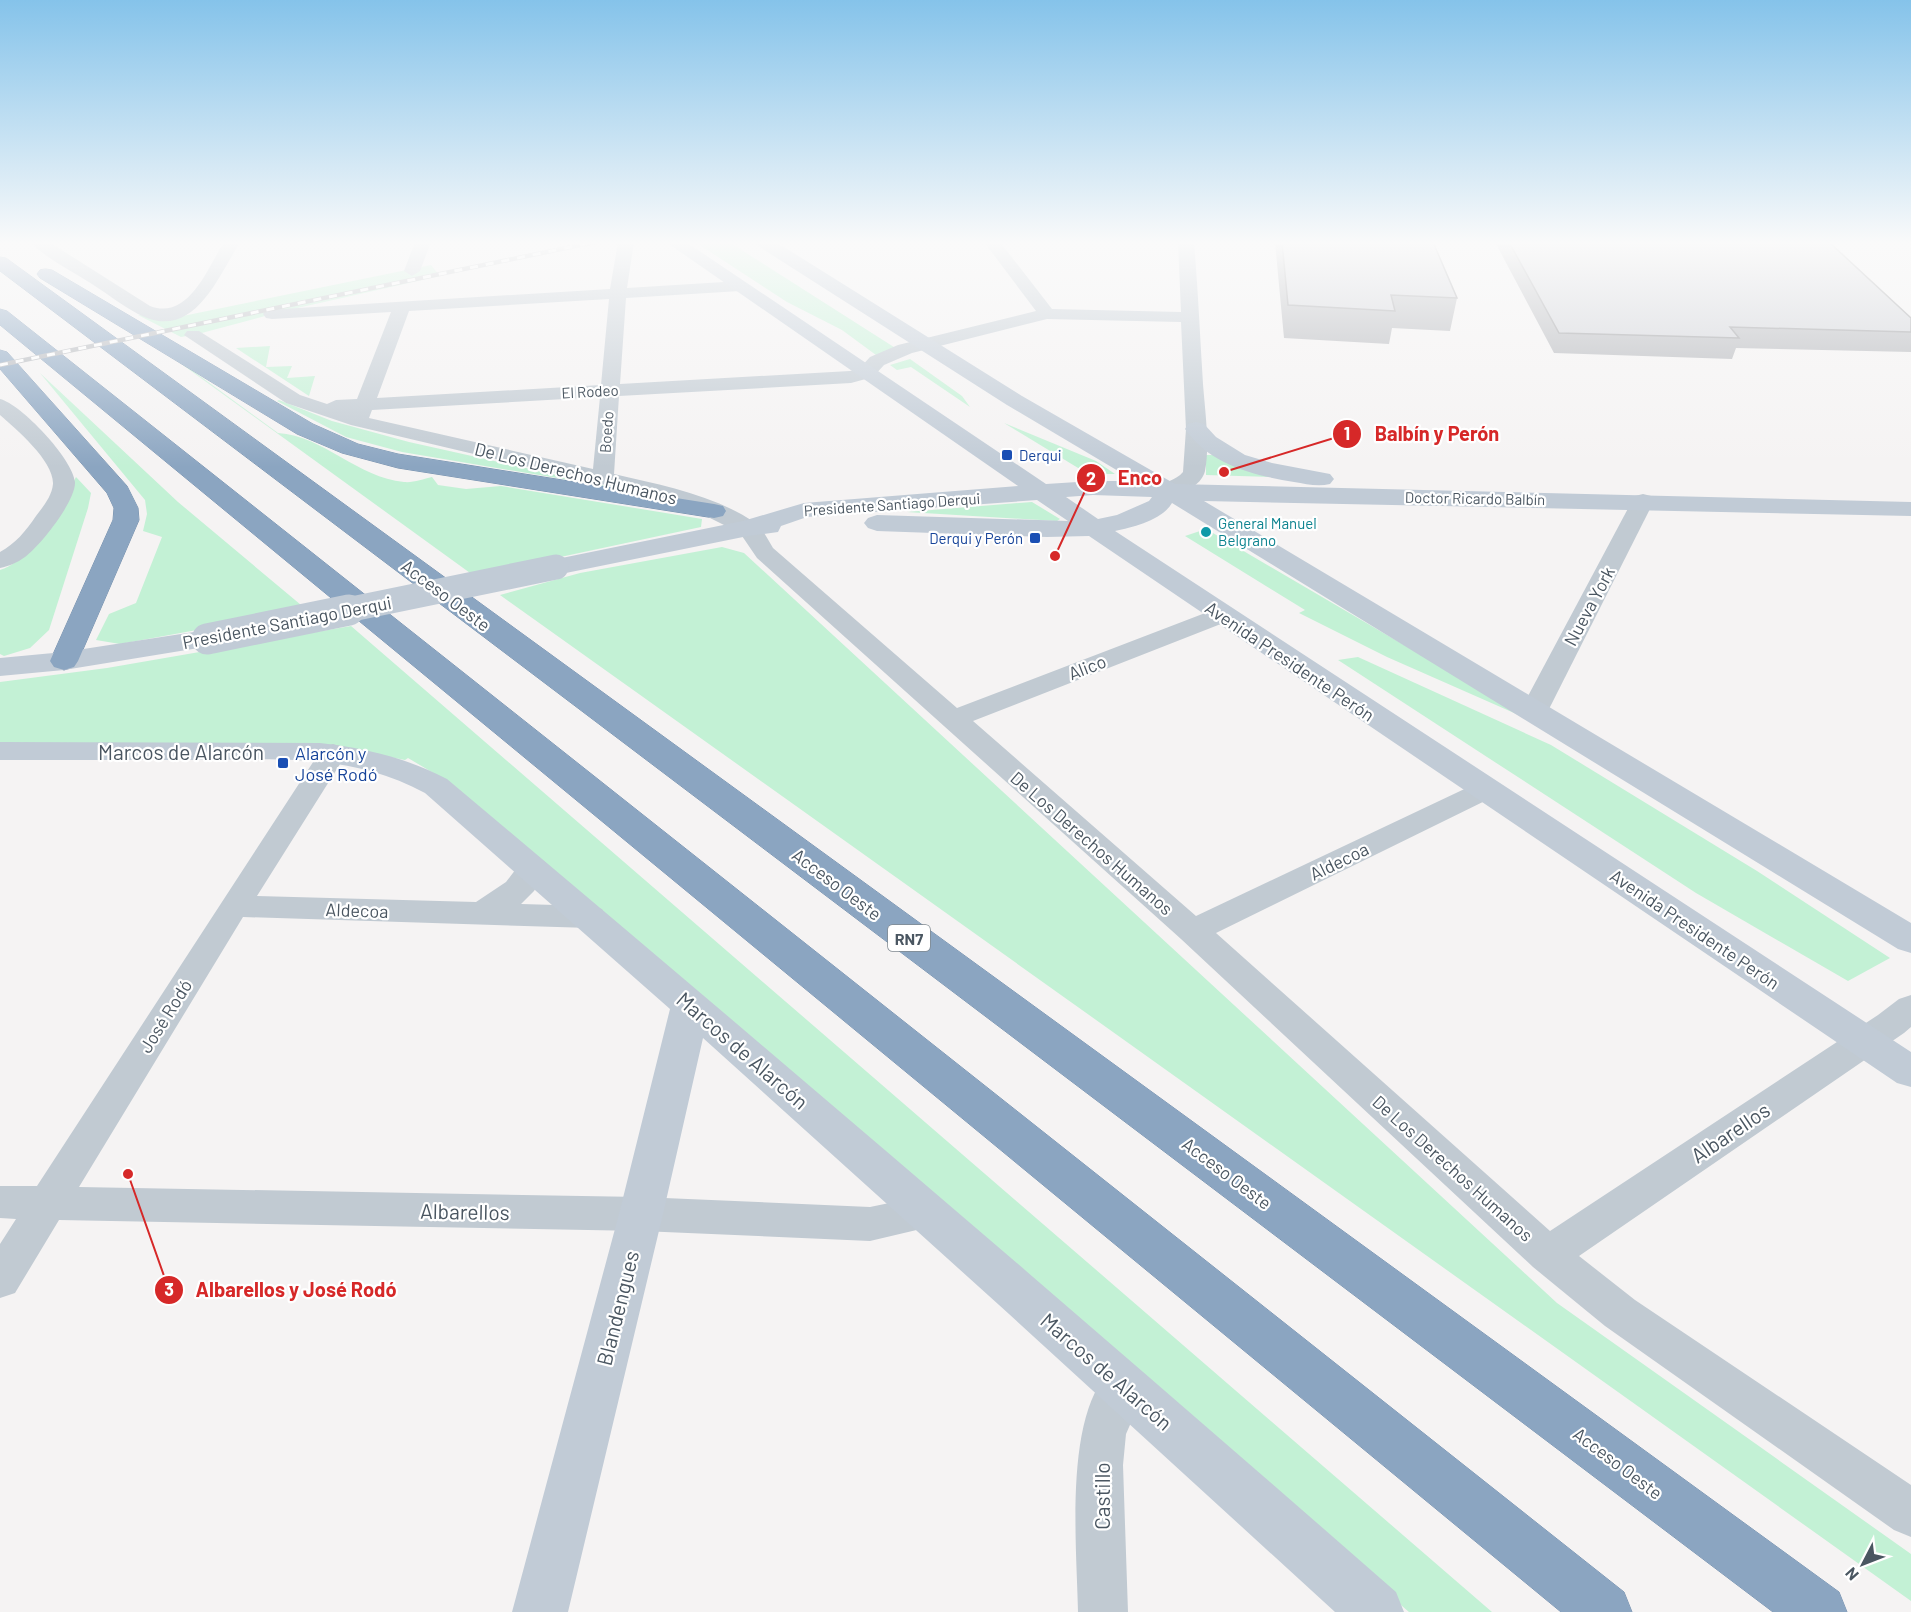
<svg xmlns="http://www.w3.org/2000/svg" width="1911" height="1612" font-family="Barlow,sans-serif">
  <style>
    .green { fill: #c3f1d5 }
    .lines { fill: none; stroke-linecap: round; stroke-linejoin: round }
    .highway-casing { stroke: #7690ad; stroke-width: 1 }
    .street { fill: #c1cad2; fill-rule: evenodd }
    .secondary { fill: #c1cbd6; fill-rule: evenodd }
    .highway { fill: #8ba5c1; fill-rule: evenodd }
    .rail-casing { stroke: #b5b8bd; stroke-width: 4.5 }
    .rail { stroke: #fff; stroke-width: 3; stroke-dasharray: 8; stroke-linecap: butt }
    .secondary-bridge-far1 { stroke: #c1cbd6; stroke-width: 25 }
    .secondary-bridge { stroke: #c1cbd6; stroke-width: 31 }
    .wall { fill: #b0b2b7 }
    .building { fill: #cdcfd5; stroke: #909195; stroke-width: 1.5 }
    .transit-dot { fill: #1a4fb4; stroke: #fff; stroke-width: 2 }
    .culture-dot { fill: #0f9aa8; stroke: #fff; stroke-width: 2 }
    .labels { text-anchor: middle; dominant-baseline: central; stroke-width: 4.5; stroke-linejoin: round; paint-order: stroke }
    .far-street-label { font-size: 15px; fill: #4a5661; stroke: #fff }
    .far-transit-label { font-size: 15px; fill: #164399; stroke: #fff; text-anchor: start }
    .far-culture-label { font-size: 15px; fill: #0d838f; stroke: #fff; text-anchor: start }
    .shield { fill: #fff; stroke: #808990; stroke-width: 1.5 }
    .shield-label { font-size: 16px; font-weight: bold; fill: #4a5661 }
    .street-label { font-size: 18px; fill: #4a5661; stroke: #fff }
    .transit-label { font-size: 18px; fill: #164399; stroke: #fff; text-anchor: start }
    .near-street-label { font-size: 21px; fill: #4a5661; stroke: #fff }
    .leader { fill: none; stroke: #d62828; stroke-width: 2 }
    .callout-dot { fill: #d62828; stroke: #fff; stroke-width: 2 }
    .mark-label { font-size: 18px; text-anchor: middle; font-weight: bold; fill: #fff }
    .callout-label { font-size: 20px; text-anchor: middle; font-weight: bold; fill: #d62828; stroke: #fff; stroke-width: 4.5; stroke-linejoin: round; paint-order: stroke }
  </style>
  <rect width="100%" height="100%" fill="#f5f3f3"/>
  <g class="green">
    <polygon points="695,242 729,242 897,349 876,355 842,330 787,302"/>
    <polygon points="431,265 440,276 284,311 198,334 181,337 138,315 173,318"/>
    <path d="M152 341 278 433C324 436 358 478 404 482 413 483 423 479 432 477L438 485 466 489 501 486 702 519 701 527 551 559 477 578 151 342Z"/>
    <polygon points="270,346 266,367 292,366 287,378 315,376 309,396 236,348"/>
    <polygon points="910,359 962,396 970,407 911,367 897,370 890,365"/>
    <polygon points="40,373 178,502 307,610 120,644 96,640 109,614 136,603 162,537 143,531 147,514 145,500"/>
    <polygon points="279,400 332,421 409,442 616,488 402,452 346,437 277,401"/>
    <polygon points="1004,423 1096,461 1115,474 1088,474"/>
    <polygon points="1206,455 1215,455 1276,477 1206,475"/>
    <path d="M76 477 91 493 88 508 49 630 30 648 4 656 0 654V570C33 560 61 505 76 477Z"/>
    <polygon points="1032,502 1060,519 1057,521 907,512"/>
    <polygon points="1206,529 1539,724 1387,657 1299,613 1305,610 1185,536"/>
    <polygon points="722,547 744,553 1557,1303 1911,1554 1911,1601 500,595 580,573"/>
    <polygon points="351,626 1492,1612 1409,1612 452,784 408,758 405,760 333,746 0,744 0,682 107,668"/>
    <polygon points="1358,657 1551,745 1757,871 1890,958 1848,981 1696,893 1338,660"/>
  </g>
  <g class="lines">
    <defs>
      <g id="highway">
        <polygon points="0,257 6,258 1839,1592 1847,1612 1773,1612 0,271"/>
        <polygon points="46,269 52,270 313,424 358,444 398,454 714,504 723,506 726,511 723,516 714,518 398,468 342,453 297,434 40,278 37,274 40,270"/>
        <polygon points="0,309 7,311 1624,1592 1632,1612 1561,1612 0,325"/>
        <polygon points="0,350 7,352 127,486 138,508 139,520 78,661 74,667 64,670 54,667 50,661 113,520 114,508 107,493 0,369"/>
      </g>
    </defs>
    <use href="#highway" class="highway-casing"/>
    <g class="street">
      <path d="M31 242H49L150 306C189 321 208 267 224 242H240C217 279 193 343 138 314 123 306 109 295 95 286 79 275 41 256 31 242Z"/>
      <polygon points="415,242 431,242 420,271 412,276 404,271"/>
      <path d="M618 242H634L627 288 740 281 748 286 740 291 626 298 620 384 850 371 859 369 870 357 898 345 1036 311 984 242H1000L1052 309 1181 312 1178 242H1194C1198 289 1200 337 1203 384 1205 410 1210 446 1205 471 1201 488 1175 498 1160 495L1157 490C1163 481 1176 481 1183 472L1186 429 1181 322 1047 319 912 353 884 365 873 377 851 383 619 396 614 474C661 485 714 495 754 522 762 527 768 540 773 548L957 708 1213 610 1222 607 1231 610 1235 615 1231 620 973 721 1196 916 1475 784 1485 781 1495 784 1500 790 1495 796 1216 933 1550 1231 1878 1015 1899 999 1911 995V1027L1904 1033 1579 1256 1635 1300 1911 1485V1537L1894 1530 1605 1326 1533 1267 1181 939 757 558 740 533 706 516 656 497 351 425 286 403 184 335 187 331H199L300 395 327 404 336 400 357 399 391 312 272 319 266 318 263 314 266 310 610 289ZM609 299 601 385 377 398 409 311ZM600 397 593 469 369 418 372 410Z"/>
      <path d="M0 399C21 404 73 459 75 482 76 501 40 546 25 557 17 563 9 566 0 568V552C15 544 26 531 36 516 43 507 52 496 53 484 54 461 16 429 0 415Z"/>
      <polygon points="1643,494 1651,496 1654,501 1548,711 1544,717 1534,719 1524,717 1520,711 1632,501 1635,496"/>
      <polygon points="333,744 343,747 347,753 257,896 476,902 506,882 522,861 533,858 544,861 549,868 534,891 521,904 590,906 602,909 606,917 602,925 590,928 243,917 79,1187 641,1197 870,1207 928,1195 942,1200 948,1212 942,1224 870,1241 641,1231 59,1220 15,1293 0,1298 0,1244 16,1219 0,1218 0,1186 37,1186 319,753 323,747"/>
      <path d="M1125 1366 1141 1372 1147 1386 1126 1434 1123 1465 1128 1612H1078C1077 1549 1064 1421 1108 1373 1112 1369 1120 1367 1125 1366Z"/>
    </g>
    <g class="secondary">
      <path d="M666 242H686L1046 484 1093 481H1135L1007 405 758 246 755 242H776L1022 396 1175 484 1911 502V516L1204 501 1911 923V953L1898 949 1172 503C1162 520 1134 527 1115 531L1911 1052V1087L1897 1083 1089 536 1047 537 877 531 868 528 864 523 868 518 877 515 1068 521 1037 500 807 517 781 526 778 532 748 536 556 575 547 573 543 567 547 561 743 521 804 503 1018 486ZM1093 495 1152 497 1149 501 1117 515 1098 519 1066 497Z"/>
      <path d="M1196 422 1204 424 1216 437 1245 455 1272 463 1330 474 1334 479 1330 484C1318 487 1306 484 1294 482 1253 475 1210 465 1185 429L1188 424Z"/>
      <polygon points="207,630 217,633 221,639 217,645 64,670 0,676 0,658 64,652"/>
      <path d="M0 742 320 743C365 748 407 758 447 779 766 1047 1082 1317 1396 1592L1404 1612H1335L1009 1314 703 1038 663 1214 568 1612H512L619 1214 670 1009 425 793C350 752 274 760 192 760 128 760 64 760 0 760Z"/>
    </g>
    <use href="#highway" class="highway"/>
    <defs>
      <polyline id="rail" points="0,365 595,242"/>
    </defs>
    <use href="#rail" class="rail-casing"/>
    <use href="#rail" class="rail"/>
    <polyline class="secondary-bridge-far1" points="342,611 556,567"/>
    <polyline class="secondary-bridge" points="207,639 349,610"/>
  </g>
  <g class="wall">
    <polygon points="1275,242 1433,242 1457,298 1450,331 1392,328 1389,344 1284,338"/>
    <polygon points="1495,242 1829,242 1911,318 1911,352 1736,348 1732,359 1554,353"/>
  </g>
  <g class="building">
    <polygon points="1282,242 1433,242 1457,298 1391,295 1395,311 1288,305"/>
    <polygon points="1509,242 1829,242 1911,318 1911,332 1730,327 1739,338 1559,333"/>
  </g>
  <linearGradient id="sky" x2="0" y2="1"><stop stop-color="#85c3ea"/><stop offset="0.52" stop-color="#fafafa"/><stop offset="1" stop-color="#fafafa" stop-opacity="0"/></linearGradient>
  <rect width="1911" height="467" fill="url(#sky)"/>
  <g class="transit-dot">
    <rect x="1001" y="449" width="12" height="12" rx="3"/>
    <rect x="1029" y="532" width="12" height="12" rx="3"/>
    <rect x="277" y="757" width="12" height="12" rx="3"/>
  </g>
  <circle class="culture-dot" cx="1206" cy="532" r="6"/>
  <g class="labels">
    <g class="far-street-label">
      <text transform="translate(590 391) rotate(-3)">El Rodeo</text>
      <text transform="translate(606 432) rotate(-86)">Boedo</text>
      <text transform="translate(1475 498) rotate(1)">Doctor Ricardo Balbín</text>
      <text transform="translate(892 504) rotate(-4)">Presidente Santiago Derqui</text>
    </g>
    <g class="far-transit-label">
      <text x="1019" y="455">Derqui</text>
      <text x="1023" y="538" text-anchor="end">Derqui y Perón</text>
    </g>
    <g class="far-culture-label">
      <text x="1218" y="523">General Manuel<tspan x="1218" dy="17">Belgrano</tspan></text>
    </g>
    <rect class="shield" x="888" y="925" width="42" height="26" rx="4.5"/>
    <g class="shield-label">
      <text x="909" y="938">RN7</text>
    </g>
    <g class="street-label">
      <text transform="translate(576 473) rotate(14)">De Los Derechos Humanos</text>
      <text transform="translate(446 595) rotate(37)">Acceso Oeste</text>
      <text transform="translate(1589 606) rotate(-62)">Nueva York</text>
      <text transform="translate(287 622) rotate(-11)">Presidente Santiago Derqui</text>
      <text transform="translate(1290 661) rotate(34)">Avenida Presidente Perón</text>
      <text transform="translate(1087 667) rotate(-21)">Alico</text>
      <text transform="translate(1092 843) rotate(41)">De Los Derechos Humanos</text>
      <text transform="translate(1339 861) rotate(-26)">Aldecoa</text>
      <text transform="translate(837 884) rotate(37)">Acceso Oeste</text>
      <text transform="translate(357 910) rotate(2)">Aldecoa</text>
      <text transform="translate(1695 929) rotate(34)">Avenida Presidente Perón</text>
      <text transform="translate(165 1016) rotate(-58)">José Rodó</text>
      <text transform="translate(1453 1168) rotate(42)">De Los Derechos Humanos</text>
      <text transform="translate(1227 1173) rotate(37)">Acceso Oeste</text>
      <text transform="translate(1618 1463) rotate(37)">Acceso Oeste</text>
    </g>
    <g class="transit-label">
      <text x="295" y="753">Alarcón y<tspan x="295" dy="21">José Rodó</tspan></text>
    </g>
    <g class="near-street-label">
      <text x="181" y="751">Marcos de Alarcón</text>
      <text transform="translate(743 1050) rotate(41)">Marcos de Alarcón</text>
      <text transform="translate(1730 1132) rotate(-34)">Albarellos</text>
      <text transform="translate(465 1211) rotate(1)">Albarellos</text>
      <text transform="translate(617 1308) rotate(-76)">Blandengues</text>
      <text transform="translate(1107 1371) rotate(41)">Marcos de Alarcón</text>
      <text transform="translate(1101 1496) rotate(-90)">Castillo</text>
    </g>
  </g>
  <path class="leader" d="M1224 472L1347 434M1055 556L1091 478M128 1174L169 1290"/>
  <g class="callout-dot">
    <circle cx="1224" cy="472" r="6"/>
    <circle cx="1055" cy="556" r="6"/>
    <circle cx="128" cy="1174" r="6"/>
    <circle cx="1347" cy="434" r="15"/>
    <circle cx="1091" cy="478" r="15"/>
    <circle cx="169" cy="1290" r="15"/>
  </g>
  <g class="mark-label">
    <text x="1347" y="440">1</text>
    <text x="1091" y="485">2</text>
    <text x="169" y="1296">3</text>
  </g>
  <g class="callout-label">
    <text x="1437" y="441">Balbín y Perón</text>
    <text x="1140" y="485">Enco</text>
    <text x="296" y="1297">Albarellos y José Rodó</text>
  </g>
  <g transform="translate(1863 1564) rotate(228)" stroke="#ffffff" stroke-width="4.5" paint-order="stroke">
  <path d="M0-4.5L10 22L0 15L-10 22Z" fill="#4a5661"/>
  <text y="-9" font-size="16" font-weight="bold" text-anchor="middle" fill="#4a5661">N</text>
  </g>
</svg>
